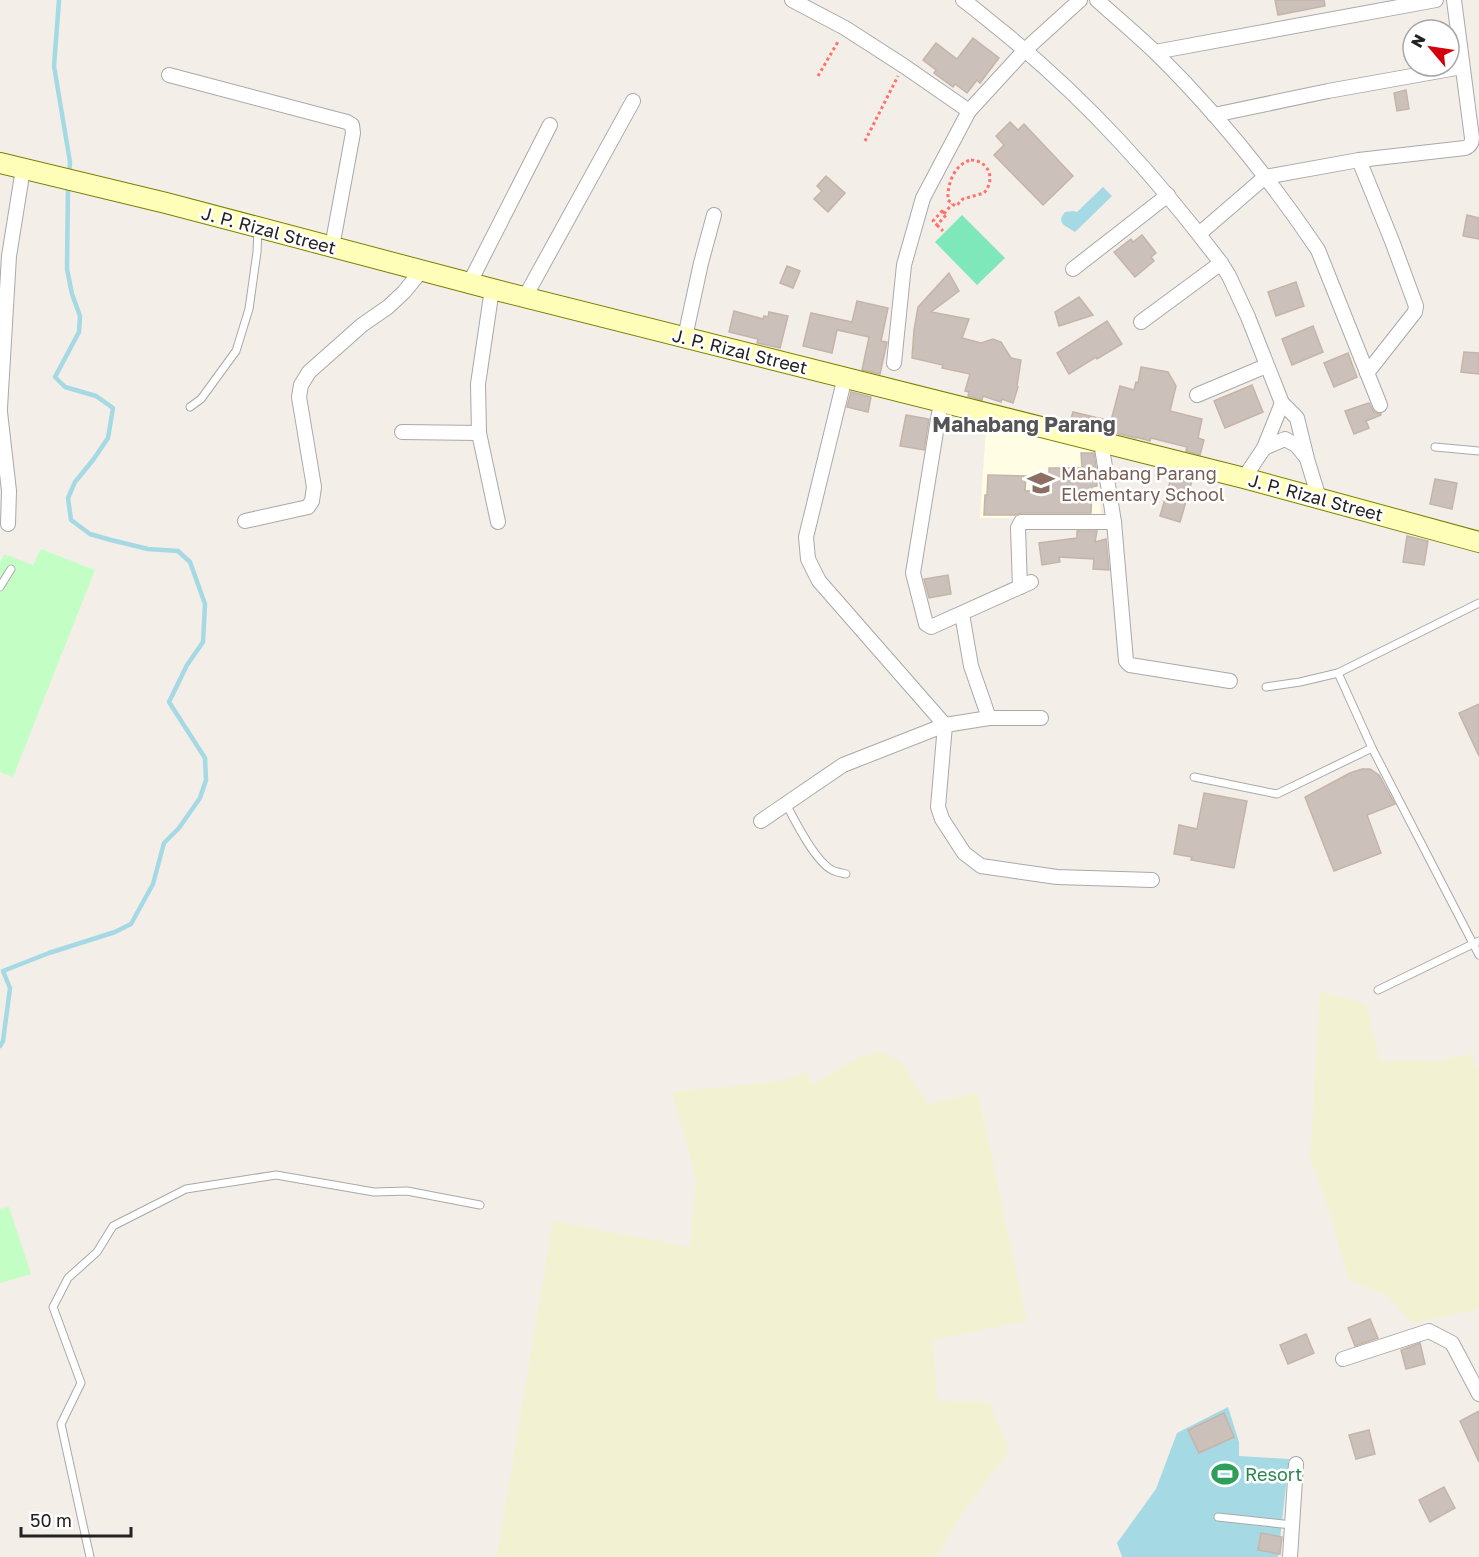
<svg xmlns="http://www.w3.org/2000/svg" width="1479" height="1557" font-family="'Golos Text',sans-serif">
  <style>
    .education { fill: #fffde4 }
    .farmland { fill: #f2f2d2 }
    .park { fill: #c3ffc4 }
    .pitch { fill: #7fe8ba }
    .water { fill: #a5d9e4 }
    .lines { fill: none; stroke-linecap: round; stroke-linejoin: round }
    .stream { stroke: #a5d9e4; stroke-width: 4.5 }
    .building { fill: #cbc0ba; stroke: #c6b4a8; stroke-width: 1.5 }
    .lane-casing { stroke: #a9a9a9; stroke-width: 9 }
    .street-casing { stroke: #a9a9a9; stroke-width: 16 }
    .secondary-casing { stroke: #7b8100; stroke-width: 22 }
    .path { stroke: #ff736c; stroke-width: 3; stroke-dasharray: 3 3; stroke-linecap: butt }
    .lane { stroke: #fff; stroke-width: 7 }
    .street { stroke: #fff; stroke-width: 14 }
    .secondary { stroke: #fffeb9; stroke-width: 20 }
    .labels { text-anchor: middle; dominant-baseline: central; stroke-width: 5; stroke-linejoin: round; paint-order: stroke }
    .street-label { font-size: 18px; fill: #222; stroke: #fff }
    .education-label { font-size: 18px; fill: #785e54; stroke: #fff; text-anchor: start }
    .leisure-label { font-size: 18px; fill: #27864d; stroke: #fff; text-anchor: start }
    .quarter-label { font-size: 21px; font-weight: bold; fill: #555; stroke: #fff }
  </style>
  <rect width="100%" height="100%" fill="#f3eee8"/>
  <polygon class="education" points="986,427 1097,448 1101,518 980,518"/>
  <g class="farmland">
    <polygon points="1320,992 1366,1004 1379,1060 1437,1061 1472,1054 1475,1066 1479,1067 1479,1309 1413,1323 1388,1296 1349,1280 1325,1198 1310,1158"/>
    <polygon points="879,1051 900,1061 928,1104 978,1093 1027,1321 932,1340 938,1401 989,1402 1010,1450 958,1519 938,1557 497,1557 553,1221 690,1247 696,1178 672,1092 780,1081 807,1072 812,1085 859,1057"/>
  </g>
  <g class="park">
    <polygon points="41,549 95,570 13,777 0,772 0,563 4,554 33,565"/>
    <polygon points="9,1207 31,1274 0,1283 0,1209"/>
  </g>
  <polygon class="pitch" points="962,215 1005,258 977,285 935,242"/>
  <g class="water">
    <path d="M1103 187 1112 196 1075 232C1067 226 1055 224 1065 212L1073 211 1077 212Z"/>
    <polygon points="1228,1407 1239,1442 1239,1456 1289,1459 1278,1557 1122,1557 1117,1543 1156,1489 1177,1433"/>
  </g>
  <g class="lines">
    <g class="stream">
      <polyline points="59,0 54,66 70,162 69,176"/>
      <polyline points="0,1046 3,1041 10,988 3,971 49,953 115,932 131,924 153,884 164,843 179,828 200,798 206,780 205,758 169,702 187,665 203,642 205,604 190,562 178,551 148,549 111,540 90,534 71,520 68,498 75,482 93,460 108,438 113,408 96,396 65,387 55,377 79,332 80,316 72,294 67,269 68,184"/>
    </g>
  </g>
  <g class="building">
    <polygon points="1275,0 1324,0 1325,6 1278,15"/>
    <polygon points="973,38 999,58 980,83 977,80 967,93 955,84 953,87 934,73 936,70 923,60 936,43 957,59"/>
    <polygon points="1406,90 1409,109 1397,111 1394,93"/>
    <polygon points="1010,122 1018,130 1024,124 1073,176 1043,205 994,155 1004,145 996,136"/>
    <polygon points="826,176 845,193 828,212 814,199 822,191 817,186"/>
    <polygon points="1467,215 1479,218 1479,239 1463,236"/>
    <polygon points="1142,235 1156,253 1151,257 1154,261 1135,277 1114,252 1131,239 1133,242"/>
    <polygon points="787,266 800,271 793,288 780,283"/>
    <polygon points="949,273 959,291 931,312 969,319 962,338 981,343 993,339 1001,342 1011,358 1021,360 1017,386 1018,387 1013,403 1002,399 1001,402 983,396 982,400 968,396 969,392 965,391 970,374 942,368 943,365 912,358 914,330 918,307"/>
    <polygon points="1296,282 1304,306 1276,316 1268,292"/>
    <polygon points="1079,297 1093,315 1059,326 1055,312"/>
    <polygon points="857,301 888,308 881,341 887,342 880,374 862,370 869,337 837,330 832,353 803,346 811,313 852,322"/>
    <polygon points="734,311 763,319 764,316 768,317 769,312 788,316 780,348 757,343 758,339 729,332"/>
    <polygon points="1107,321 1122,344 1097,359 1096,357 1069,374 1057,353"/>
    <polygon points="1313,326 1323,352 1292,365 1282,339"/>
    <polygon points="1464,352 1479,353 1479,374 1461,372"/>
    <polygon points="1348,353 1357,377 1334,387 1324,363"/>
    <polygon points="1141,367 1168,372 1176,386 1170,411 1202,419 1198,438 1204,440 1200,455 1186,451 1187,447 1151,438 1150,441 1136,437 1136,438 1070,422 1073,412 1111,421 1120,386 1134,390 1136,382 1138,383"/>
    <polygon points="1252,385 1263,412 1225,428 1214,401"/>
    <polygon points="851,392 871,397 868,412 847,407"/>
    <polygon points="1369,403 1374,412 1381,414 1381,415 1366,421 1369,428 1354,434 1345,411"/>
    <polygon points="906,415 929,419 924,450 900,446"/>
    <polygon points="1081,453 1094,453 1097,473 1097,486 1092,487 1091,513 1021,513 1015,515 984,515 985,495 987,495 988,475 1026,476 1025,491 1049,490 1049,468 1082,468"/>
    <polygon points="1172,475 1192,481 1180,522 1160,516"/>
    <polygon points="1435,479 1457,483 1452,509 1430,504"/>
    <polygon points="1077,531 1097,531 1095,542 1106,539 1109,570 1093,569 1094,559 1059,557 1060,562 1042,565 1039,543 1077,538"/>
    <polygon points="1407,536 1428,541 1424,565 1403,562"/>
    <polygon points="948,575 951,594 929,598 924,579"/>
    <polygon points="1479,704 1479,756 1459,713"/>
    <polygon points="1362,769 1370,769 1379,775 1395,804 1367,815 1381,853 1334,871 1305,797 1350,773"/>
    <polygon points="1204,793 1247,801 1234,868 1191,860 1192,857 1174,854 1179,825 1197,829"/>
    <polygon points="1370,1319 1378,1338 1355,1346 1348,1328"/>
    <polygon points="1306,1334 1314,1353 1288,1364 1280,1345"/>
    <polygon points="1420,1343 1425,1364 1406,1369 1401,1350"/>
    <polygon points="1479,1411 1479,1462 1460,1421"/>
    <polygon points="1224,1413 1234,1437 1199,1453 1188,1430"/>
    <polygon points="1369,1430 1375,1454 1356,1459 1349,1435"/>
    <polygon points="1444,1487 1455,1508 1430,1522 1419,1500"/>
    <polygon points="1261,1533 1282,1537 1280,1554 1258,1550"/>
  </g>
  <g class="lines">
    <defs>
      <g id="lane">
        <polyline points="190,407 201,399 236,351 249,309 257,252 258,230"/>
        <polyline points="1435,447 1479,451"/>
        <polyline points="0,587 11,569"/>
        <polyline points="1338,673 1372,748 1479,955"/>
        <polyline points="1266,687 1300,682 1338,673 1479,603"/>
        <polyline points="1194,777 1277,794 1372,748"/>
        <path d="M786 804C795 821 815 861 832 870 836 872 842 873 846 874"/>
        <polyline points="1378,990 1479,941"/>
        <polyline points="1218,1517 1292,1525"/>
        <polyline points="90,1557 61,1424 81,1383 53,1307 68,1278 97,1252 113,1226 186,1189 276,1175 374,1192 407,1191 480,1205"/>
      </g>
      <g id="street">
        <polyline points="792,0 845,28 904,66 969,111"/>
        <path d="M963 0C977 10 989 21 1002 31 1087 100 1156 177 1221 263L1229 276 1248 317 1282 403 1297 418 1307 459 1319 498"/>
        <path d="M1097 0C1116 17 1136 34 1155 52 1215 111 1270 179 1318 250L1380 405"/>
        <polyline points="1155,52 1436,0"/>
        <polyline points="169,75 347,122 352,125 353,133 332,247"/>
        <polyline points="1214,115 1328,91 1462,67"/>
        <polyline points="1359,160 1392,241 1416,306 1415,312 1367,373"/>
        <path d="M1199 234 1265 177 1359 160 1465 148C1470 146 1472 144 1472 138L1454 0"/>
        <polyline points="1073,269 1168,195"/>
        <polyline points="470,282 550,125"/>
        <polyline points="525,297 633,101"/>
        <polyline points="1141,322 1221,263"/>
        <polyline points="685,337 701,263 714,215"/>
        <polyline points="894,363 904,265 923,198 969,111 1025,50 1080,0"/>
        <polyline points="845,377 806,537 808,559 819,581 945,725 938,807 942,819 964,853 981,866 1057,877 1152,880"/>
        <polyline points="1197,395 1266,366"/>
        <polyline points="941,401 913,573 926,624 931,627 1031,582"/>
        <polyline points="0,408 9,256 23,169"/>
        <polyline points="0,412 9,491 8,524"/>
        <polyline points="402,432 479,433 478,384 492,289"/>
        <polyline points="479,433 498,522"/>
        <polyline points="1264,448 1285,439 1296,445 1306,457"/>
        <polyline points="1244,478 1264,448 1282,403"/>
        <polyline points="245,521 308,507 312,501 314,487 299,397 301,385 309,372 362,325 388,307 404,292 422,270"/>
        <polyline points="1114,522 1126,661 1130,665 1230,681"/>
        <polyline points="1020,587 1018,528 1021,522 1114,522 1101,442"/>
        <polyline points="962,614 971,666 989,718"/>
        <polyline points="761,821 843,765 945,725 989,718 1041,718"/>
        <polyline points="1343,1359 1429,1331 1452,1343 1479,1394"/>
        <polyline points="1290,1557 1296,1464"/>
      </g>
      <polyline id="secondary" points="0,163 166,203 492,289 1244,478 1479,542"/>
    </defs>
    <use href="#lane" class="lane-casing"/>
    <use href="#street" class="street-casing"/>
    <use href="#secondary" class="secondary-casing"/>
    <g class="path">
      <polyline points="818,76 839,40"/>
      <polyline points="865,141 898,76"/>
      <path d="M971 160C989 161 996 179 984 193L963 199 958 204 955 206 948 200C947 185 954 164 971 160Z"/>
      <polygon points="942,211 946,215 937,225 933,221"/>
      <polyline points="944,214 952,204"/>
      <polyline points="937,225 943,231"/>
    </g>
    <use href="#lane" class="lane"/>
    <use href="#street" class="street"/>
    <use href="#secondary" class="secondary"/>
  </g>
  <defs>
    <symbol id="school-bare" viewBox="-9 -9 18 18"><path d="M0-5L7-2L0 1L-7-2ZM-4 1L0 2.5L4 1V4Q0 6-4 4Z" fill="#8d6e63" stroke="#fff" stroke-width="2.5" paint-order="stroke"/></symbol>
    <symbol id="stadium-bare" viewBox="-9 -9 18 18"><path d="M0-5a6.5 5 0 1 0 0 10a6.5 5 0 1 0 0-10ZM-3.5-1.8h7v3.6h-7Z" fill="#2e9e5b" stroke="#fff" stroke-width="2.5" paint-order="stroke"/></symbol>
  </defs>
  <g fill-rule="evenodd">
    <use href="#school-bare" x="1022" y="464" width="38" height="38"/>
    <use href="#stadium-bare" x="1206" y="1455" width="38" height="38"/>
  </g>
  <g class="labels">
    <g class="street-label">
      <text transform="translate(269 230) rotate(15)">J. P. Rizal Street</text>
      <text transform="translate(740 351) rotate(14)">J. P. Rizal Street</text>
      <text transform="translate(1316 497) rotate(15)">J. P. Rizal Street</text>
    </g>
    <g class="education-label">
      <text x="1061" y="473">Mahabang Parang<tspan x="1061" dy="21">Elementary School</tspan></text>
    </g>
    <g class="leisure-label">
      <text x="1245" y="1474">Resort</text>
    </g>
    <g class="quarter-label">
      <text x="1024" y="424">Mahabang Parang</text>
    </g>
  </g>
  <g transform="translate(1431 48) rotate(299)"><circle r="28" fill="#ffffff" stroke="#a7a7a7" stroke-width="1.5"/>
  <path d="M0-4.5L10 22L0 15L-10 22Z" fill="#d3000c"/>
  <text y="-9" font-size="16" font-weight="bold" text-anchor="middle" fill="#222222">N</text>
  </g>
  <path d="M21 1527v9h110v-9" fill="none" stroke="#222222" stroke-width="3"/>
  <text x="30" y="1527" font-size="18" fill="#222222" stroke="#ffffff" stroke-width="4.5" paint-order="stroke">50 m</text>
</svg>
